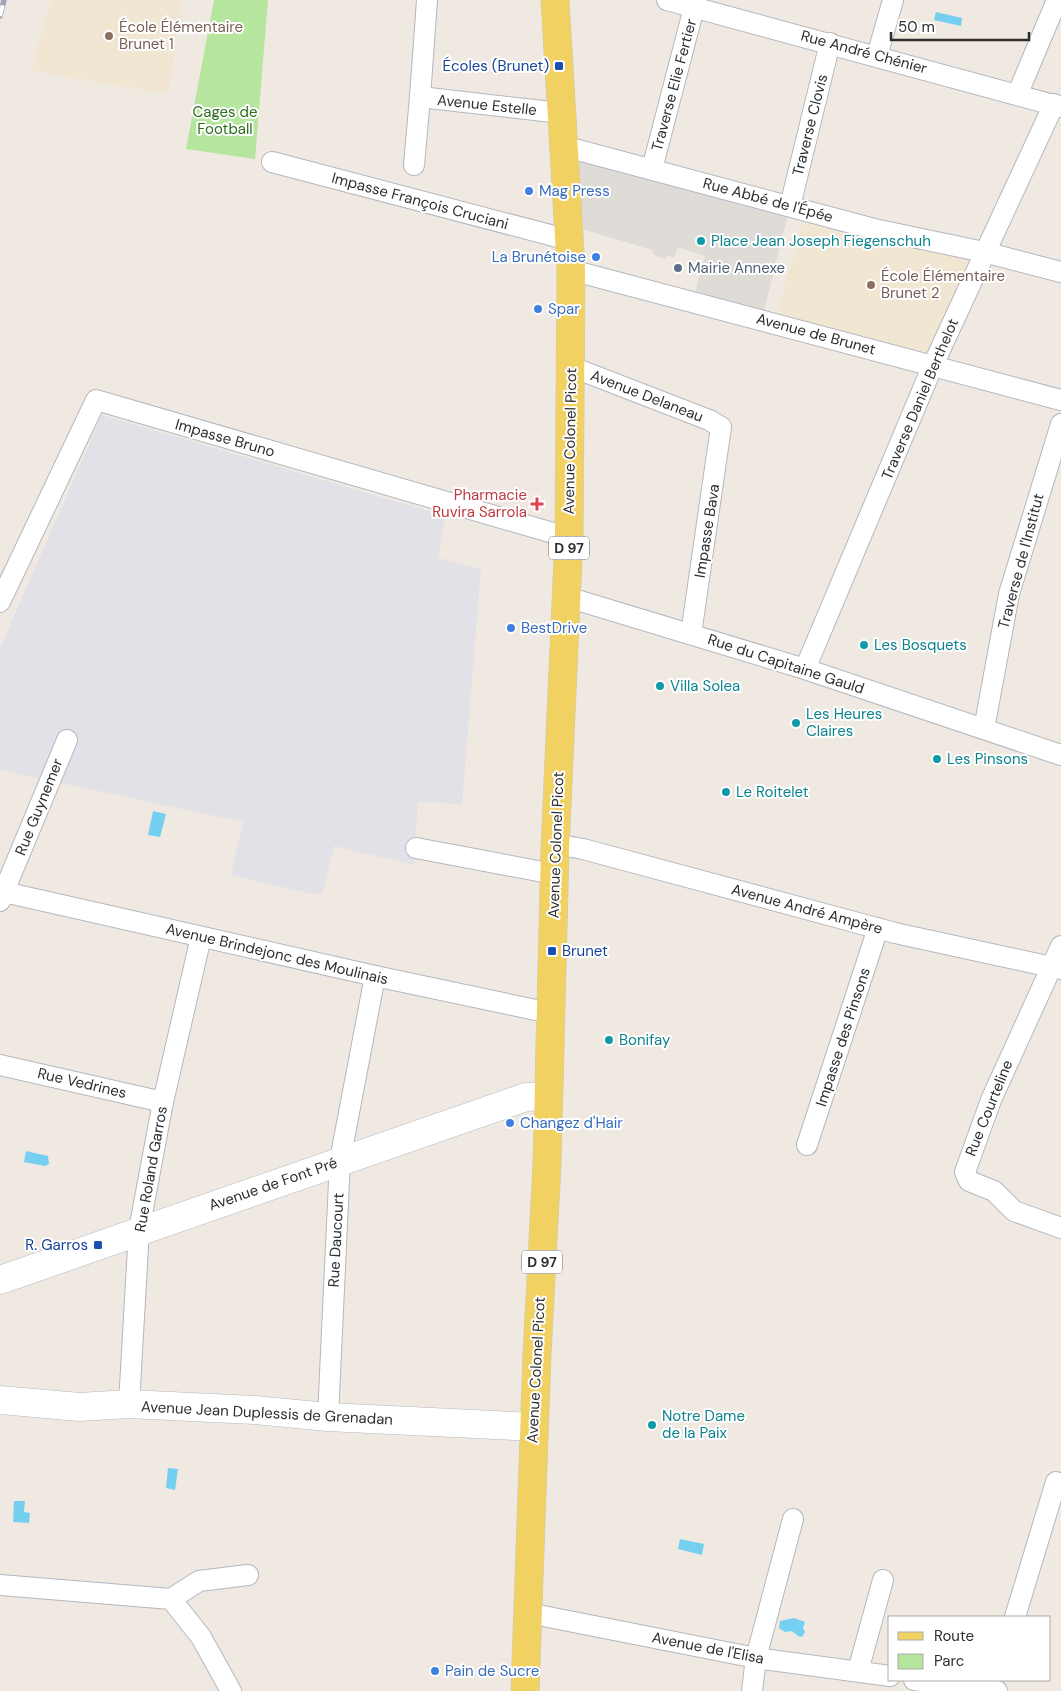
<svg xmlns="http://www.w3.org/2000/svg" width="1061" height="1691" font-family="'DM Sans',sans-serif">
  <style>
    .industrial { fill: #e3e1e8 }
    .education { fill: #f0e6d1 }
    .green { fill: #b6e59e }
    .plaza { fill: #dfdcd8 }
    .water { fill: #75cff0 }
    .lines { fill: none; stroke-linecap: round; stroke-linejoin: round }
    .street-casing { stroke: #b4b7c1; stroke-width: 22 }
    .secondary-casing { stroke: #b4b7c1; stroke-width: 29 }
    .primary-casing { stroke: #c9c9c9; stroke-width: 29 }
    .street { stroke: #fff; stroke-width: 20 }
    .secondary { stroke: #fff; stroke-width: 28 }
    .primary { stroke: #f2d163; stroke-width: 28 }
    .rail-casing { stroke: #a3a6b8; stroke-width: 5.5 }
    .rail { stroke: #fff; stroke-width: 4; stroke-dasharray: 11; stroke-linecap: butt }
    .education-dot { fill: #8d6e63; stroke: #fff; stroke-width: 2 }
    .transit-dot { fill: #1a4fb4; stroke: #fff; stroke-width: 2 }
    .shop-dot { fill: #3f7fe0; stroke: #fff; stroke-width: 2 }
    .culture-dot { fill: #0f9aa8; stroke: #fff; stroke-width: 2 }
    .service-dot { fill: #5c6f8a; stroke: #fff; stroke-width: 2 }
    .health-dot { fill: #e0444e; stroke: #fff; stroke-width: 2 }
    .labels { text-anchor: middle; dominant-baseline: central; stroke-width: 4; stroke-linejoin: round; paint-order: stroke }
    .shield { fill: #fff; stroke: #6d6d6d; stroke-width: 1 }
    .shield-label { font-size: 14px; font-weight: bold; fill: #2e2e2e }
    .education-label { font-size: 15px; fill: #785e54; stroke: #fff; text-anchor: start }
    .street-label { font-size: 15px; fill: #2e2e2e; stroke: #fff }
    .transit-label { font-size: 15px; fill: #164399; stroke: #fff; text-anchor: end }
    .park-label { font-size: 15px; fill: #2c6e1b; stroke: #fff }
    .shop-label { font-size: 15px; fill: #366cbe; stroke: #fff; text-anchor: start }
    .culture-label { font-size: 15px; fill: #0d838f; stroke: #fff; text-anchor: start }
    .service-label { font-size: 15px; fill: #4e5e75; stroke: #fff; text-anchor: start }
    .health-label { font-size: 15px; fill: #be3a42; stroke: #fff; text-anchor: end }
  </style>
  <rect width="100%" height="100%" fill="#efe9e1"/>
  <polygon class="industrial" points="102,415 445,516 438,558 481,569 462,804 418,802 414,865 334,846 322,895 308,893 231,875 243,822 0,770 0,648"/>
  <g class="education">
    <polygon points="51,0 183,0 168,94 31,71"/>
    <polygon points="804,219 970,256 928,355 777,314"/>
  </g>
  <polygon class="green" points="214,0 268,0 255,159 186,149"/>
  <polygon class="plaza" points="590,153 790,206 762,320 692,303 705,256 678,247 674,258 667,255 665,259 653,255 652,250 582,229 578,162"/>
  <g class="water">
    <polygon points="936,12 962,18 961,26 934,20"/>
    <polygon points="153,811 166,814 160,837 148,835"/>
    <polygon points="26,1151 48,1156 49,1164 45,1166 24,1162"/>
    <polygon points="168,1468 178,1469 175,1490 166,1488"/>
    <polygon points="14,1501 25,1501 24,1512 30,1513 29,1523 13,1522"/>
    <polygon points="680,1539 704,1544 702,1555 678,1549"/>
    <polygon points="794,1618 805,1622 803,1628 805,1632 802,1637 798,1636 792,1631 785,1632 779,1628 780,1621"/>
  </g>
  <g class="lines">
    <defs>
      <g id="street">
        <polyline points="427,0 420,97 561,113"/>
        <polyline points="667,0 1061,107"/>
        <polyline points="877,56 893,0"/>
        <polyline points="1018,93 1057,0"/>
        <polyline points="563,146 874,229 984,252 1061,272"/>
        <polyline points="272,162 569,240"/>
        <polyline points="414,165 420,97"/>
        <polyline points="652,169 696,0"/>
        <polyline points="790,206 830,43"/>
        <polyline points="571,270 1061,400"/>
        <polyline points="572,367 709,420 721,427 691,634"/>
        <polyline points="567,597 805,669 1061,755"/>
        <polyline points="0,602 96,400 553,533 569,536"/>
        <polyline points="805,669 933,365 1054,104"/>
        <polyline points="984,729 1009,594 1061,424"/>
        <polyline points="555,844 583,849 895,933 1061,969"/>
        <polyline points="416,848 554,874"/>
        <polyline points="4,892 375,976 550,1013"/>
        <polyline points="0,901 67,740"/>
        <polyline points="1061,946 991,1100 965,1172 969,1181 994,1191 1014,1211 1061,1228"/>
        <polyline points="0,1065 163,1102"/>
        <polyline points="807,1145 878,928"/>
        <polyline points="129,1404 139,1230 163,1102 201,937"/>
        <polyline points="328,1417 340,1160 375,976"/>
        <polyline points="0,1585 171,1599 201,1637 231,1691"/>
        <polyline points="171,1599 199,1581 248,1575"/>
        <polyline points="528,1613 756,1658 890,1676"/>
        <polyline points="1015,1617 1056,1482"/>
        <polyline points="858,1671 883,1580"/>
        <polyline points="914,1680 997,1691"/>
        <polyline points="752,1691 756,1658 793,1519"/>
      </g>
      <g id="secondary">
        <polyline points="0,1280 526,1097 548,1096"/>
        <polyline points="0,1400 79,1407 129,1404 254,1410 328,1417 534,1427"/>
      </g>
      <polyline id="primary" points="525,1691 537,1354 547,1165 555,849 569,536 571,270 555,0"/>
    </defs>
    <use href="#street" class="street-casing"/>
    <use href="#secondary" class="secondary-casing"/>
    <use href="#primary" class="primary-casing"/>
    <use href="#street" class="street"/>
    <use href="#secondary" class="secondary"/>
    <use href="#primary" class="primary"/>
    <defs>
      <polyline id="rail" points="0,16 4,0"/>
    </defs>
    <use href="#rail" class="rail-casing"/>
    <use href="#rail" class="rail"/>
  </g>
  <g class="education-dot">
    <circle cx="109" cy="36" r="5"/>
    <circle cx="871" cy="285" r="5"/>
  </g>
  <g class="transit-dot">
    <rect x="554" y="61" width="10" height="10" rx="2.5"/>
    <rect x="547" y="946" width="10" height="10" rx="2.5"/>
    <rect x="93" y="1240" width="10" height="10" rx="2.5"/>
  </g>
  <g class="shop-dot">
    <circle cx="529" cy="191" r="5"/>
    <circle cx="596" cy="257" r="5"/>
    <circle cx="538" cy="309" r="5"/>
    <circle cx="511" cy="628" r="5"/>
    <circle cx="510" cy="1123" r="5"/>
    <circle cx="435" cy="1671" r="5"/>
  </g>
  <g class="culture-dot">
    <circle cx="701" cy="241" r="5"/>
    <circle cx="864" cy="645" r="5"/>
    <circle cx="660" cy="686" r="5"/>
    <circle cx="796" cy="723" r="5"/>
    <circle cx="937" cy="759" r="5"/>
    <circle cx="726" cy="792" r="5"/>
    <circle cx="609" cy="1040" r="5"/>
    <circle cx="652" cy="1425" r="5"/>
  </g>
  <circle class="service-dot" cx="678" cy="268" r="5"/>
  <path class="health-dot" d="M534.5 496.5h5v5h5v5h-5v5h-5v-5h-5v-5h5z"/>
  <g class="labels">
    <g class="shield">
      <rect x="549" y="536.5" width="40" height="23" rx="4"/>
      <rect x="522" y="1250.5" width="40" height="23" rx="4"/>
    </g>
    <g class="shield-label">
      <text x="569" y="548">D 97</text>
      <text x="542" y="1262">D 97</text>
    </g>
    <g class="education-label">
      <text x="119" y="27">École Élémentaire<tspan x="119" dy="17">Brunet 1</tspan></text>
      <text x="881" y="276">École Élémentaire<tspan x="881" dy="17">Brunet 2</tspan></text>
    </g>
    <g class="street-label">
      <text transform="translate(864 52) rotate(15)">Rue André Chénier</text>
      <text transform="translate(674 85) rotate(-75)">Traverse Elie Fertier</text>
      <text transform="translate(487 105) rotate(6)">Avenue Estelle</text>
      <text transform="translate(810 125) rotate(-76)">Traverse Clovis</text>
      <text transform="translate(768 200) rotate(15)">Rue Abbé de l'Épée</text>
      <text transform="translate(420 201) rotate(15)">Impasse François Cruciani</text>
      <text transform="translate(816 334) rotate(15)">Avenue de Brunet</text>
      <text transform="translate(647 396) rotate(21)">Avenue Delaneau</text>
      <text transform="translate(920 399) rotate(-67)">Traverse Daniel Berthelot</text>
      <text transform="translate(225 438) rotate(16)">Impasse Bruno</text>
      <text transform="translate(570 441) rotate(-89)">Avenue Colonel Picot</text>
      <text transform="translate(707 531) rotate(-81)">Impasse Bava</text>
      <text transform="translate(1021 561) rotate(-75)">Traverse de l'Institut</text>
      <text transform="translate(786 664) rotate(18)">Rue du Capitaine Gauld</text>
      <text transform="translate(39 807) rotate(-68)">Rue Guynemer</text>
      <text transform="translate(556 845) rotate(-88)">Avenue Colonel Picot</text>
      <text transform="translate(807 909) rotate(15)">Avenue André Ampère</text>
      <text transform="translate(277 954) rotate(13)">Avenue Brindejonc des Moulinais</text>
      <text transform="translate(843 1037) rotate(-72)">Impasse des Pinsons</text>
      <text transform="translate(82 1083) rotate(13)">Rue Vedrines</text>
      <text transform="translate(989 1108) rotate(-68)">Rue Courteline</text>
      <text transform="translate(151 1169) rotate(-80)">Rue Roland Garros</text>
      <text transform="translate(273 1184) rotate(-19)">Avenue de Font Pré</text>
      <text transform="translate(336 1240) rotate(-87)">Rue Daucourt</text>
      <text transform="translate(536 1370) rotate(-87)">Avenue Colonel Picot</text>
      <text transform="translate(267 1413) rotate(3)">Avenue Jean Duplessis de Grenadan</text>
      <text transform="translate(708 1648) rotate(11)">Avenue de l'Elisa</text>
    </g>
    <g class="transit-label">
      <text x="549" y="66">Écoles (Brunet)</text>
      <text x="562" y="951" text-anchor="start">Brunet</text>
      <text x="88" y="1245">R. Garros</text>
    </g>
    <g class="park-label">
      <text x="225" y="112">Cages de<tspan x="225" dy="17">Football</tspan></text>
    </g>
    <g class="shop-label">
      <text x="539" y="191">Mag Press</text>
      <text x="586" y="257" text-anchor="end">La Brunétoise</text>
      <text x="548" y="309">Spar</text>
      <text x="521" y="628">BestDrive</text>
      <text x="520" y="1123">Changez d'Hair</text>
      <text x="445" y="1671">Pain de Sucre</text>
    </g>
    <g class="culture-label">
      <text x="711" y="241">Place Jean Joseph Fiegenschuh</text>
      <text x="874" y="645">Les Bosquets</text>
      <text x="670" y="686">Villa Solea</text>
      <text x="806" y="714">Les Heures<tspan x="806" dy="17">Claires</tspan></text>
      <text x="947" y="759">Les Pinsons</text>
      <text x="736" y="792">Le Roitelet</text>
      <text x="619" y="1040">Bonifay</text>
      <text x="662" y="1416">Notre Dame<tspan x="662" dy="17">de la Paix</tspan></text>
    </g>
    <g class="service-label">
      <text x="688" y="268">Mairie Annexe</text>
    </g>
    <g class="health-label">
      <text x="527" y="495">Pharmacie<tspan x="527" dy="17">Ruvira Sarrola</tspan></text>
    </g>
  </g>
  <rect x="888" y="1616" width="162" height="65" fill="#ffffff" stroke="#ababab"/>
  <rect x="898" y="1632" width="25" height="8" fill="#f2d163" stroke="#ababab"/>
  <text x="934" y="1641" font-size="15" fill="#2e2e2e">Route</text>
  <rect x="898" y="1654" width="25" height="15" fill="#b6e59e" stroke="#ababab"/>
  <text x="934" y="1666" font-size="15" fill="#2e2e2e">Parc</text>
  <path d="M891 32v8h138v-8" fill="none" stroke="#2e2e2e" stroke-width="2.5"/>
  <text x="898" y="32" font-size="15" fill="#2e2e2e" stroke="#ffffff" stroke-width="4" paint-order="stroke">50 m</text>
</svg>
